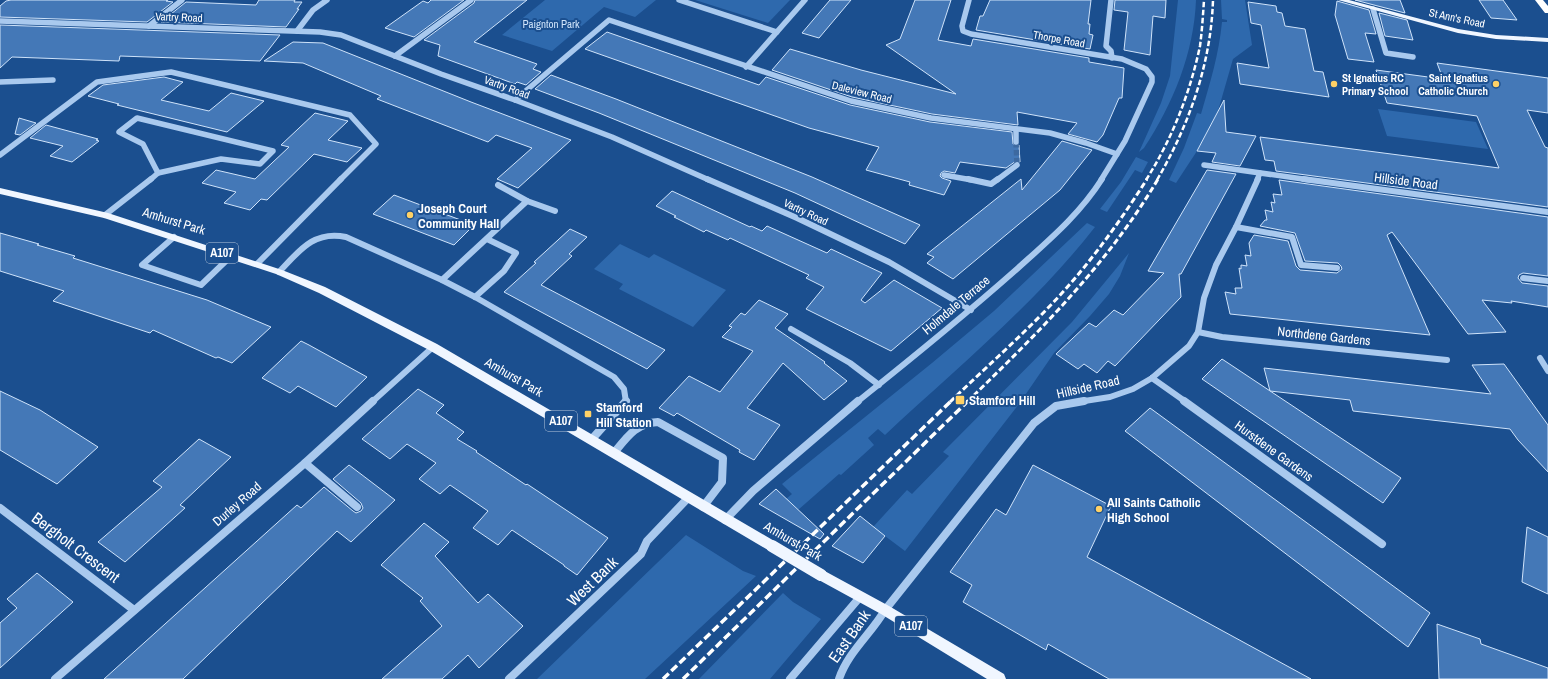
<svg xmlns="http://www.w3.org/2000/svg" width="1548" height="679" font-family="'Archivo Narrow',sans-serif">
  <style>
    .green { fill: #2e69ad }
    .building { fill: #4478b7; stroke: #cfe3fa }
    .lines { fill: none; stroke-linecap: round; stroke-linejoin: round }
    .minor-tunnel { stroke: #3d69a0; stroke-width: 5.5; stroke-dasharray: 5.5 2.5; stroke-linecap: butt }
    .minor-far2 { stroke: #a9c9ee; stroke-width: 5.5 }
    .minor-far1 { stroke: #a9c9ee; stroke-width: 6 }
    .minor { stroke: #a9c9ee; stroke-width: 8 }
    .major { fill: #f0f6ff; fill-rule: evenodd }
    .highway { fill: #fff; fill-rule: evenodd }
    .rail-far2 { stroke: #fff; stroke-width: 2.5; stroke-dasharray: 5.5 2.5; stroke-linecap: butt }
    .rail-far1 { stroke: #fff; stroke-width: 3; stroke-dasharray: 6 3; stroke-linecap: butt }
    .rail { stroke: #fff; stroke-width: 3.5; stroke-dasharray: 8 3.5; stroke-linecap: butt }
    .major-bridge { stroke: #f0f6ff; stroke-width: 12 }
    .poi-dot { fill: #ffd166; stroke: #1b4f8f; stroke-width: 1.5 }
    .labels { text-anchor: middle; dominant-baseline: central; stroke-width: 4; stroke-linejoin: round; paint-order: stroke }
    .far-street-label { font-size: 11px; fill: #fff; stroke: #1b4f8f }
    .far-park-label { font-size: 11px; fill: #cfe3fa; stroke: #1b4f8f }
    .far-poi-label { font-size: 11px; font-weight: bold; fill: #fff; stroke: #1b4f8f; text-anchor: start }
    .shield { fill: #1b4f8f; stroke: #bbcadd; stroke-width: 1 }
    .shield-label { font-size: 12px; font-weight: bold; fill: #fff }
    .street-label { font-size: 13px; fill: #fff; stroke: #1b4f8f }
    .poi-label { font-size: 13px; font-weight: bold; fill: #fff; stroke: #1b4f8f; text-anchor: start }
    .near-street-label { font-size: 16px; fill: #fff; stroke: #1b4f8f }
  </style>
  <rect width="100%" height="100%" fill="#1b4f8f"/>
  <g class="green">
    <polygon points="545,0 656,0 635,17 604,7 552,51 502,35"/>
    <polygon points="695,0 790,0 768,23"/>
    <path d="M1178 0H1196C1194 53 1173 104 1144 148L1139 152 1161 103 1170 76Z"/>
    <path d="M1221 0H1245L1252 45 1233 59 1218 111 1197 151 1176 183 1169 180 1184 148 1197 113 1201 114C1210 83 1219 54 1222 22H1227V20L1222 19Z"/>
    <polygon points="1378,109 1476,122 1488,149 1387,136"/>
    <polygon points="1136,157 1148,162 1142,173 1135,170 1107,212 1100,209 1121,182"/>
    <path d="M1087 223 1095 227C1034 305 957 368 885 435L878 429 868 438 874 445 841 475 839 474 798 510 786 499 792 494 782 484 932 363 994 311Z"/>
    <polygon points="620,244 649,258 654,254 726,290 693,327 619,289 623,284 594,269"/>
    <polygon points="1129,253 1120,276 1109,294 1090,316 1054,353 1019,404 905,551 873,527 907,490 912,494 949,456 943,452 1072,322"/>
    <polygon points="686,535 743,571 756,576 645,679 537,679"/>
    <polygon points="783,593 793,602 821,619 770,679 699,679"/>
  </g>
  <g class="building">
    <polygon points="11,0 168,0 166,1 173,2 147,22 0,17 0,6 6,1"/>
    <polygon points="259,0 295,0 294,2 302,2 297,9 299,9 286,27 161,22 186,2 256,5"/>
    <polygon points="431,0 464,0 414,37 385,28 423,1 428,3"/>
    <polygon points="475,0 527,0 474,42 537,64 533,69 541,72 526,85 517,82 515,84 438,56 440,45 424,40 474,3"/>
    <polygon points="830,0 851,0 819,38 802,33"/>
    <polygon points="915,0 951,0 938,40 971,46 973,39 1089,58 1089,62 1124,68 1122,98 1119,98 1103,135 1097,142 1068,134 1077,123 1017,112 1018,125 932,114 852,97 772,70 790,49 861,70 956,94 886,45 900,39"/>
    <polygon points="990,0 1091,0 1088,24 1090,24 1089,34 1093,35 1090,49 976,30 980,16 983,16"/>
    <polygon points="1115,0 1166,0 1165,18 1153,16 1150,55 1124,50 1128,12 1114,10"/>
    <polygon points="1355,0 1400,0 1405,13 1374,5"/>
    <polygon points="1479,0 1503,0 1517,20 1491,18"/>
    <polygon points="1337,1 1369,10 1376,34 1365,33 1374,62 1348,59 1335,15"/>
    <polygon points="1248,2 1276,6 1277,12 1282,13 1285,26 1305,29 1314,71 1323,72 1329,97 1240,84 1237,63 1269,68 1261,25 1251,23"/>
    <polygon points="1379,13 1407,20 1413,40 1385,36"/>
    <polygon points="0,25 280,35 260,61 120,56 119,61 12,57 0,68"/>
    <polygon points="607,32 759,85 766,77 850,105 930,122 1012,132 1013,144 1016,146 1019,145 1020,162 1016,161 1006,168 960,162 955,173 944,171 941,173 940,176 942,178 951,181 944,195 909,185 910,182 866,170 879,147 809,128 585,49"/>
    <polygon points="293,42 323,43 471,102 571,140 518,188 497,179 532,148 496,135 488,142 377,99 381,96 303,63 264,61"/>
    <polygon points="1437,63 1548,78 1548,113 1527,110 1545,147 1548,148 1548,207 1276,171 1274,161 1265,160 1260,137 1499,168 1477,116 1387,103 1376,70 1443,79"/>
    <polygon points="551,75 616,99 812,177 920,225 905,244 795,193 599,113 535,89"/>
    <polygon points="164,77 183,82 161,100 209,111 231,93 264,101 227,132 117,105 119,104 88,96 103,85"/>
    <polygon points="1224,100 1226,132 1256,136 1240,166 1212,162 1216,153 1197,151"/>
    <polygon points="315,113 348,121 328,140 362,148 347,162 314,154 267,200 261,199 250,210 224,203 236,192 202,183 216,170 255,179 289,147 281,145"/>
    <polygon points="19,118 36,123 20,135 15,134"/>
    <polygon points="46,125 98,139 96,140 99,141 72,162 50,156 63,146 30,138"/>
    <polygon points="1062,141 1092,150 1060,190 953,279 927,263 934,257 927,254 1021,179 1022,190"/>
    <polygon points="1207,170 1236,174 1181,274 1179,274 1181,297 1115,366 1108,361 1097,373 1084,364 1078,369 1056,354 1089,323 1096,327 1114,310 1123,315 1164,273 1148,271"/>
    <polygon points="1279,180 1548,217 1548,276 1523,273 1519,275 1518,278 1522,283 1548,286 1548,307 1511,301 1512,303 1482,300 1506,332 1468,334 1392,232 1387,235 1430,335 1230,314 1225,292 1236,294 1235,288 1242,288 1239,268 1241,269 1241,265 1247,266 1245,255 1251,256 1249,243 1254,235 1288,241 1296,266 1300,270 1337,273 1342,269 1341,266 1338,263 1305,261 1295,233 1260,226 1265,220 1267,220 1265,210 1273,212 1271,202 1275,203 1273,194 1282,195"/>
    <polygon points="672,191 750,227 751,226 762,231 767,226 827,253 831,249 882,273 861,300 865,303 894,280 942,308 891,351 806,309 824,287 806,278 809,275 730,238 728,240 706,230 704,232 674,217 676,216 656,206"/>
    <polygon points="394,195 474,225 454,245 373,214"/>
    <polygon points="570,229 587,237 569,254 572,256 541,285 665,350 647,369 504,292 536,263 534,262"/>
    <polygon points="0,233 39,244 37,245 75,256 73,258 207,300 271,327 232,363 218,357 216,358 153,330 150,333 53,301 64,291 0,271"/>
    <polygon points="759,300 788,314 775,328 825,362 824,363 847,381 824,400 783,363 747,408 780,425 754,460 739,452 740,450 677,413 674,416 659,408 689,376 720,392 753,351 722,337 732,327 729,326 741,313 745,315"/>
    <polygon points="301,341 309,345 367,377 336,407 298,386 290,393 262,378"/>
    <polygon points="1222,359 1401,478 1383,503 1202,379"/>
    <polygon points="1504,364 1548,425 1548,472 1518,440 1510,429 1353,411 1350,400 1270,391 1264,368 1491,394 1472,365"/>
    <polygon points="418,389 444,405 436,413 464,432 457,439 477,451 476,452 526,485 527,484 608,538 577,575 564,566 564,565 512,530 498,545 473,528 488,511 450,485 440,494 419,479 436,463 407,444 390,459 362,439"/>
    <polygon points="0,391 40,410 98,447 57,484 0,450"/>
    <polygon points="1150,408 1430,613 1408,647 1125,431"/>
    <polygon points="199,439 231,457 180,505 185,508 125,562 98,542 162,487 153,481"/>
    <polygon points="349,465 395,500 351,542 337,531 183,679 104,679 297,505 301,508 324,487 353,511 356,513 361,511 363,508 361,503 333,479"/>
    <polygon points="1033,465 1111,506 1087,557 1311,679 1109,679 1048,644 1046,650 963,602 972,585 950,572 996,509 1006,515"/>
    <polygon points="776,489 824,534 820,539 759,504"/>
    <polygon points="860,516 885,536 863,563 832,546"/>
    <polygon points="424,523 449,542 435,556 478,603 488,594 523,626 479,668 468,655 442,679 382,679 442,626 420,601 423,598 381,565"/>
    <polygon points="1527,527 1548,537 1548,594 1522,582"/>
    <polygon points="37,573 73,602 0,668 0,623 17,608 7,599"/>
    <polygon points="1437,624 1480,639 1481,644 1548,668 1548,679 1439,679"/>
  </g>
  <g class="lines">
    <polyline class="minor-tunnel" points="1016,142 1017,165"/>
    <g class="minor-far2">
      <polyline points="679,0 777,32"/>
      <polyline points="969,0 962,26 963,31 971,34 1122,59 1146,69 1152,77 1152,82 1125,141 1101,180"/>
      <polyline points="1111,0 1106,46 1111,51 1112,58"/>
      <polyline points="1373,9 1386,53 1413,57"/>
      <polyline points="0,21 320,32 341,35 441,74 515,100 612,137 709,180"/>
      <polyline points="149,26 182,0"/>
      <polyline points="297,31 313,10 327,0"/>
      <polyline points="395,56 471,0"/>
      <polyline points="746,67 805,0"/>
      <polyline points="0,82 53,80"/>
      <polyline points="515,100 609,20 851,101 931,118 1050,133 1086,143 1117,154"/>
      <polygon points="137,118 273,151 260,164 221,159 158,173 143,144 119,132"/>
      <polyline points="1016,129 1016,142"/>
      <polyline points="0,155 97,82 171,72 350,115 376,144 340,180"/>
      <polyline points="1204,165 1310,180"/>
      <polyline points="944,175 972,180"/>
      <polyline points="150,180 158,173"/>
      <polyline points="997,180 1017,165"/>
      <polyline points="1257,180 1260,173"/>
    </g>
    <g class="minor-far1">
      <polyline points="707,179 797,218 889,262 971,310"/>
      <polyline points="968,179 991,184 998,179"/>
      <polyline points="1303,179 1548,212"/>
      <polyline points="527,201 555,211"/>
      <polyline points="105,215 151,179"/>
      <polyline points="1236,227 1292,237 1301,265 1337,268"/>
      <polyline points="174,237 142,265 201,285 231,256"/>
      <polyline points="257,264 341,179"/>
      <path d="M279 272C299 251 314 230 346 237L442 280 475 297 614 377 624 389 626 402"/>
      <polyline points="1523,278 1548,281"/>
      <polyline points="442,280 527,201 498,185"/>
      <polyline points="475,297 504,271 516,253 487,239"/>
      <polyline points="791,329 850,363 879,385"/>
      <polyline points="1198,332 1222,337 1447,360"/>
      <polyline points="1540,358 1548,371"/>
      <polyline points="1152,378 1186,402"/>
      <polyline points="372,402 433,347"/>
      <path d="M857 402C911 359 965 315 1017 269 1049 240 1079 215 1102 179"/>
      <polyline points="1078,402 1110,397 1133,389 1152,378 1189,346 1198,332 1204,298 1216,265 1236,227 1258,179"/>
    </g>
    <g class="minor">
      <polyline points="1184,401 1382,544"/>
      <polyline points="592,439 626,401"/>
      <path d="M614 453C627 437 636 423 658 422L723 458 722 482 703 507"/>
      <polyline points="305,463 357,507"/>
      <polyline points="0,508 134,610"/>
      <polyline points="725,520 753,491 858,401"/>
      <polyline points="55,679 305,463 373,401"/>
      <polyline points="509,679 641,554 647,541 688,498"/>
      <polyline points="790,679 860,597"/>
      <path d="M839 679C848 652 871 634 885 610L1034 423 1056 406 1084 401"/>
    </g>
    <g class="major">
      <polygon points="1338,0 1349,0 1458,29 1496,35 1548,38 1548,42 1496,39 1458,33"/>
      <polygon points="0,188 108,213 282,270 325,287 437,344 776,542 778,546 776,550 772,552 768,550 429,350 319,293 276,274 104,218 0,194"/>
      <polygon points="821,569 889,606 1004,674 1006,679 987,679 881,614 817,579 815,575 817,571"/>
    </g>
    <polygon class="highway" points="1535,0 1543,0 1548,6 1548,13 1545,13"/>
    <g class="rail-far2">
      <path d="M1146 180C1172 139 1190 93 1200 46 1202 31 1203 15 1204 0"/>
      <path d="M1157 180C1189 125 1211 64 1213 0"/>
    </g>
    <g class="rail-far1">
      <path d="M950 402C982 371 1016 341 1047 309 1085 270 1118 225 1147 179"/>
      <path d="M967 402C1037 334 1108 264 1158 179"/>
    </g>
    <g class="rail">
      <polyline points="663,679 951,401"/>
      <polyline points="683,679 968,401"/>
    </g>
    <polyline class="major-bridge" points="772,546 821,575"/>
  </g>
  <g class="poi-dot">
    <circle cx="1334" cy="84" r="4"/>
    <circle cx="1496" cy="84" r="4"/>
    <circle cx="410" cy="215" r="4"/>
    <rect x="955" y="395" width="10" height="10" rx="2"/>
    <rect x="584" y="410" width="8" height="8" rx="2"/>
    <circle cx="1099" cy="509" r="4"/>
  </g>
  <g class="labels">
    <g class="far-street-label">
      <text transform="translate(179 17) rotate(2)">Vartry Road</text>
      <text transform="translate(1457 18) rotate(12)">St Ann's Road</text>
      <text transform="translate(1059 39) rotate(10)">Thorpe Road</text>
      <text transform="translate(507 87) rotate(20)">Vartry Road</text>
      <text transform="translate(862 92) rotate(14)">Daleview Road</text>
      <text transform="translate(806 212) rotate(25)">Vartry Road</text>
    </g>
    <g class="far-park-label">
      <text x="551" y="24">Paignton Park</text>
    </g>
    <g class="far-poi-label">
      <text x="1342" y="78">St Ignatius RC<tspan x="1342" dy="13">Primary School</tspan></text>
      <text x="1488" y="78" text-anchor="end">Saint Ignatius<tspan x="1488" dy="13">Catholic Church</tspan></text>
    </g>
    <g class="shield">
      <rect x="206" y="243" width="32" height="20" rx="3"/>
      <rect x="545" y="411" width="32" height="20" rx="3"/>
      <rect x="895" y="616" width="32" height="20" rx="3"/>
    </g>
    <g class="shield-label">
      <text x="222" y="253">A107</text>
      <text x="561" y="421">A107</text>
      <text x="911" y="626">A107</text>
    </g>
    <g class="street-label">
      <text transform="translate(1406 181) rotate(7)">Hillside Road</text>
      <text transform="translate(174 221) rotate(17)">Amhurst Park</text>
      <text transform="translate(956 305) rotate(-40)">Holmdale Terrace</text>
      <text transform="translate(1324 336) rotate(6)">Northdene Gardens</text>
      <text transform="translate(514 377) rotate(30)">Amhurst Park</text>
      <text transform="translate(1088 387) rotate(-13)">Hillside Road</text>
      <text transform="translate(1274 451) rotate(36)">Hurstdene Gardens</text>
      <text transform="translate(237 504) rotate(-41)">Durley Road</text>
      <text transform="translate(793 541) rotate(30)">Amhurst Park</text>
    </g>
    <g class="poi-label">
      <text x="418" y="208">Joseph Court<tspan x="418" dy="15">Community Hall</tspan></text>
      <text x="969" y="400">Stamford Hill</text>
      <text x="596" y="407">Stamford<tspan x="596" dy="15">Hill Station</tspan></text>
      <text x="1107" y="502">All Saints Catholic<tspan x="1107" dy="15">High School</tspan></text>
    </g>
    <g class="near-street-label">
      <text transform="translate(76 547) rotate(37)">Bergholt Crescent</text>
      <text transform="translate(592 581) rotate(-44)">West Bank</text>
      <text transform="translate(849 636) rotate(-55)">East Bank</text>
    </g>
  </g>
</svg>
